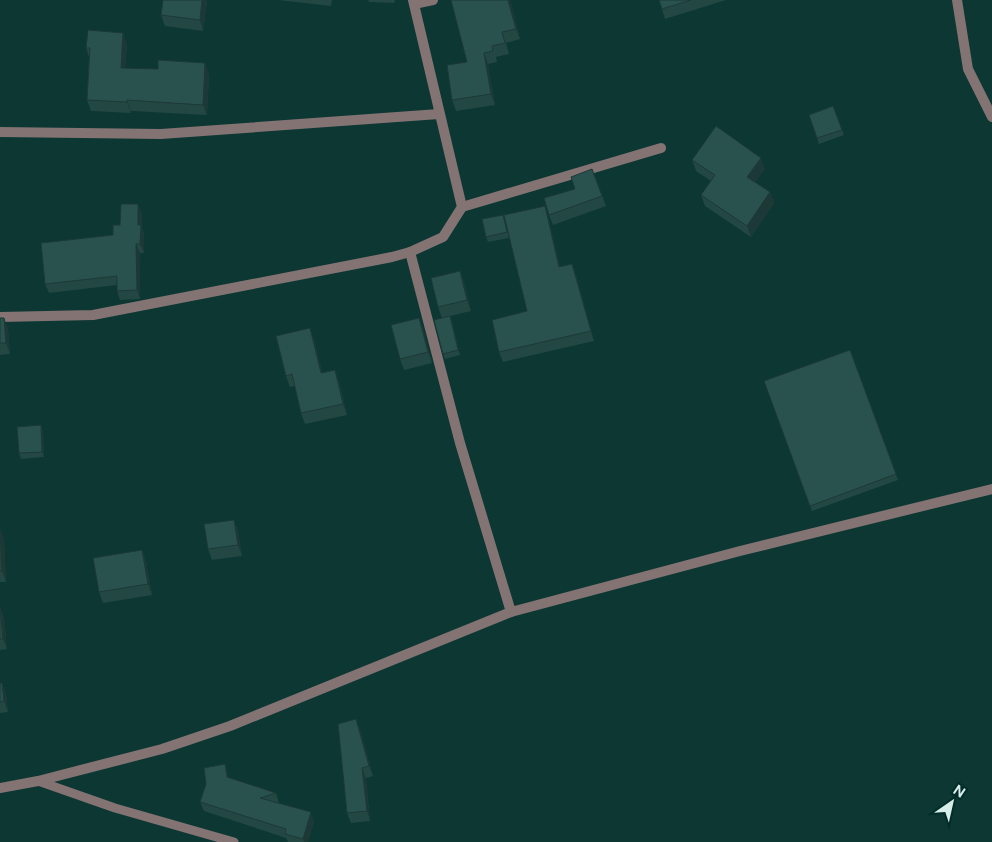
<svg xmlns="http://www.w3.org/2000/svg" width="992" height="842" font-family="'Public Sans',sans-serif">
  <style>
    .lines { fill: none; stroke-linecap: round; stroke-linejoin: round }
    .lane { stroke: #847373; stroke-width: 9 }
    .street { stroke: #847373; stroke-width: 10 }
    .wall { fill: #234743 }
    .shaded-wall { fill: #1d3937 }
    .building { fill: #29524e; stroke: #1d3937 }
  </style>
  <rect width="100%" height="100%" fill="#0c3733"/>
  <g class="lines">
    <polyline class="lane" points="38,781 115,808 234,842"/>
    <g class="street">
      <polyline points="413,0 462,207 443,237 410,252 460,443 511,612"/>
      <polyline points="957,0 968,69 992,117"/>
      <polyline points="414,4 433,0"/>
      <polyline points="0,132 161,134 439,114"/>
      <polyline points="462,207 661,148"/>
      <polyline points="0,317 93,315 392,257 410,252"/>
      <polyline points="0,788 38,781 162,749 230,726 511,612 740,551 992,489"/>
    </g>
  </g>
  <g class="wall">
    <polygon points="163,0 206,0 207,1 203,31 165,26 161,15"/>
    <polygon points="278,0 332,0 331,6"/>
    <polygon points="368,0 395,0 394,3 369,2"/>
    <polygon points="510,0 520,39 506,43 509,54 496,57 497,62 488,64 495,105 456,111 452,100 467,62"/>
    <polygon points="659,0 726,0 665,19"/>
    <polygon points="127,44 125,68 209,74 207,115 131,111 131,113 91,111 87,100 89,57 86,48"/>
    <polygon points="833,106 844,135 819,144 809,115"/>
    <polygon points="692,160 765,169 755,182 770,192 774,203 751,237 705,206 701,195 711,181 696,171"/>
    <polygon points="592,169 606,206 553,225 549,215 575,189"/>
    <polygon points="545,206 548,216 560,267 572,264 576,275 594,341 503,362 499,352 527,311"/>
    <polygon points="142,213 142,228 144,234 144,253 140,253 140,299 120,300 117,291 117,285 49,293 45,284 113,235 120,225"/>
    <polygon points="505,220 509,238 488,242 486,237"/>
    <polygon points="460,271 464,282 471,311 442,318 438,307"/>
    <polygon points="0,318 4,318 8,329 10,354 0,355"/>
    <polygon points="419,318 423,329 432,363 404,370 400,359"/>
    <polygon points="452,321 460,355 445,359 443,354"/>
    <polygon points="314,339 322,373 339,381 347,415 305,424 301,413 295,386 290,387 286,376"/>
    <polygon points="850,350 898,480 812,511 764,381"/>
    <polygon points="43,430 44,457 21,459 19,453"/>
    <polygon points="234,520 238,531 242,556 212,560 208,549"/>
    <polygon points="0,529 4,540 6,582 0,582"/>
    <polygon points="142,550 146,561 152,595 103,603 99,592"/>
    <polygon points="0,608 4,618 7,649 0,650"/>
    <polygon points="0,683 2,683 6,694 8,712 0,713"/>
    <polygon points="360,729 373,776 366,778 370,821 351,823 347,813"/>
    <polygon points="225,764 229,778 276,793 279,803 314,821 308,842 288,842 286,838 204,811 200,802"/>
  </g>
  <g class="shaded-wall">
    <polygon points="202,0 206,0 207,1 203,31 200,20"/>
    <polygon points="508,0 510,0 520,39 516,29"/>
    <polygon points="123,33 127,44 125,79 121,68"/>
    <polygon points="484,53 488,64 495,105 491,94"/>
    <polygon points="205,63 209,74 207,115 203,105"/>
    <polygon points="127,100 131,111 131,113 127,102"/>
    <polygon points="761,158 765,169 751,188 747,177"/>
    <polygon points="770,192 774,203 751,237 747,226"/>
    <polygon points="138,204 142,213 142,228 144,234 144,253 140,244 138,225"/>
    <polygon points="545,206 548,216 563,278 559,267"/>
    <polygon points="136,244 140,253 140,299 137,290"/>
    <polygon points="572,264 576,275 594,341 591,331"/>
    <polygon points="460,271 464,282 471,311 467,300"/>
    <polygon points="450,316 452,321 460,355 458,350"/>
    <polygon points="4,318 8,329 10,354 6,343"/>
    <polygon points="419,318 423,329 432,363 428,352"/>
    <polygon points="310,328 314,339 325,384 321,373"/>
    <polygon points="335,370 339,381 347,415 343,404"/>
    <polygon points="41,425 43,430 44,457 42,452"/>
    <polygon points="234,520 238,531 242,556 238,545"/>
    <polygon points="0,529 4,540 6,582 2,571"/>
    <polygon points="142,550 146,561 152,595 148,584"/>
    <polygon points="1,608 4,618 7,649 3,639"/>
    <polygon points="2,683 6,694 8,712 4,701"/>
    <polygon points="356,719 360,729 373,776 369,766"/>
    <polygon points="225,764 228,774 230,786 227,777"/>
    <polygon points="362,768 366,778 370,821 367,811"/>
    <polygon points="311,812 314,821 308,842 304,842 303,839"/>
  </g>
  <g class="building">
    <polygon points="163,0 202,0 200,20 161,15"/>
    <polygon points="451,0 508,0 516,29 502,32 505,43 492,46 493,51 484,53 491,94 452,100 447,65 467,62"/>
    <polygon points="659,0 691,0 662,9"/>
    <polygon points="88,30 123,33 121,68 158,69 158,60 205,63 203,105 127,100 127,102 87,100 90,48 86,48"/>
    <polygon points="833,106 842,130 817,138 809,115"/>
    <polygon points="716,126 761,158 747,177 770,192 747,226 701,195 715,175 692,160"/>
    <polygon points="592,169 602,196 549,215 544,198 575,189 571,177"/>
    <polygon points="121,204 138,204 138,225 141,225 140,244 136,244 137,290 117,291 117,276 45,284 41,243 113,235 113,225 120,225"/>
    <polygon points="545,206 559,267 572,264 591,331 499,352 492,320 527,311 504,215"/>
    <polygon points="503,215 507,232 486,237 482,219"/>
    <polygon points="460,271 467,300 438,307 431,278"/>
    <polygon points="450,316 458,350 443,354 434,320"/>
    <polygon points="0,318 4,318 6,343 0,343"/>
    <polygon points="419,318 428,352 400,359 391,325"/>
    <polygon points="310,328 321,373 335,370 343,404 301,413 292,374 286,376 276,336"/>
    <polygon points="850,350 896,474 810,506 764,381"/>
    <polygon points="41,425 42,452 19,453 17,427"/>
    <polygon points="234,520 238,545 208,549 204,524"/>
    <polygon points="0,531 2,571 0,571"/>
    <polygon points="142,550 148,584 99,592 93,558"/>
    <polygon points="0,608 3,639 0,639"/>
    <polygon points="0,683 2,683 4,701 0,702"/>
    <polygon points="356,719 369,766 362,768 367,811 347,813 338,724"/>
    <polygon points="225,764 227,777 276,793 260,798 311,812 303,839 285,834 286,829 200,802 206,784 204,768"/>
  </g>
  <g transform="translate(952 802) rotate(34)" stroke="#002d29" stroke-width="4" paint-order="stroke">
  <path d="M0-4L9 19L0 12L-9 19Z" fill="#d7edea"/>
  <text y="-8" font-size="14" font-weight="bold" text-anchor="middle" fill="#d7edea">N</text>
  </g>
</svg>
